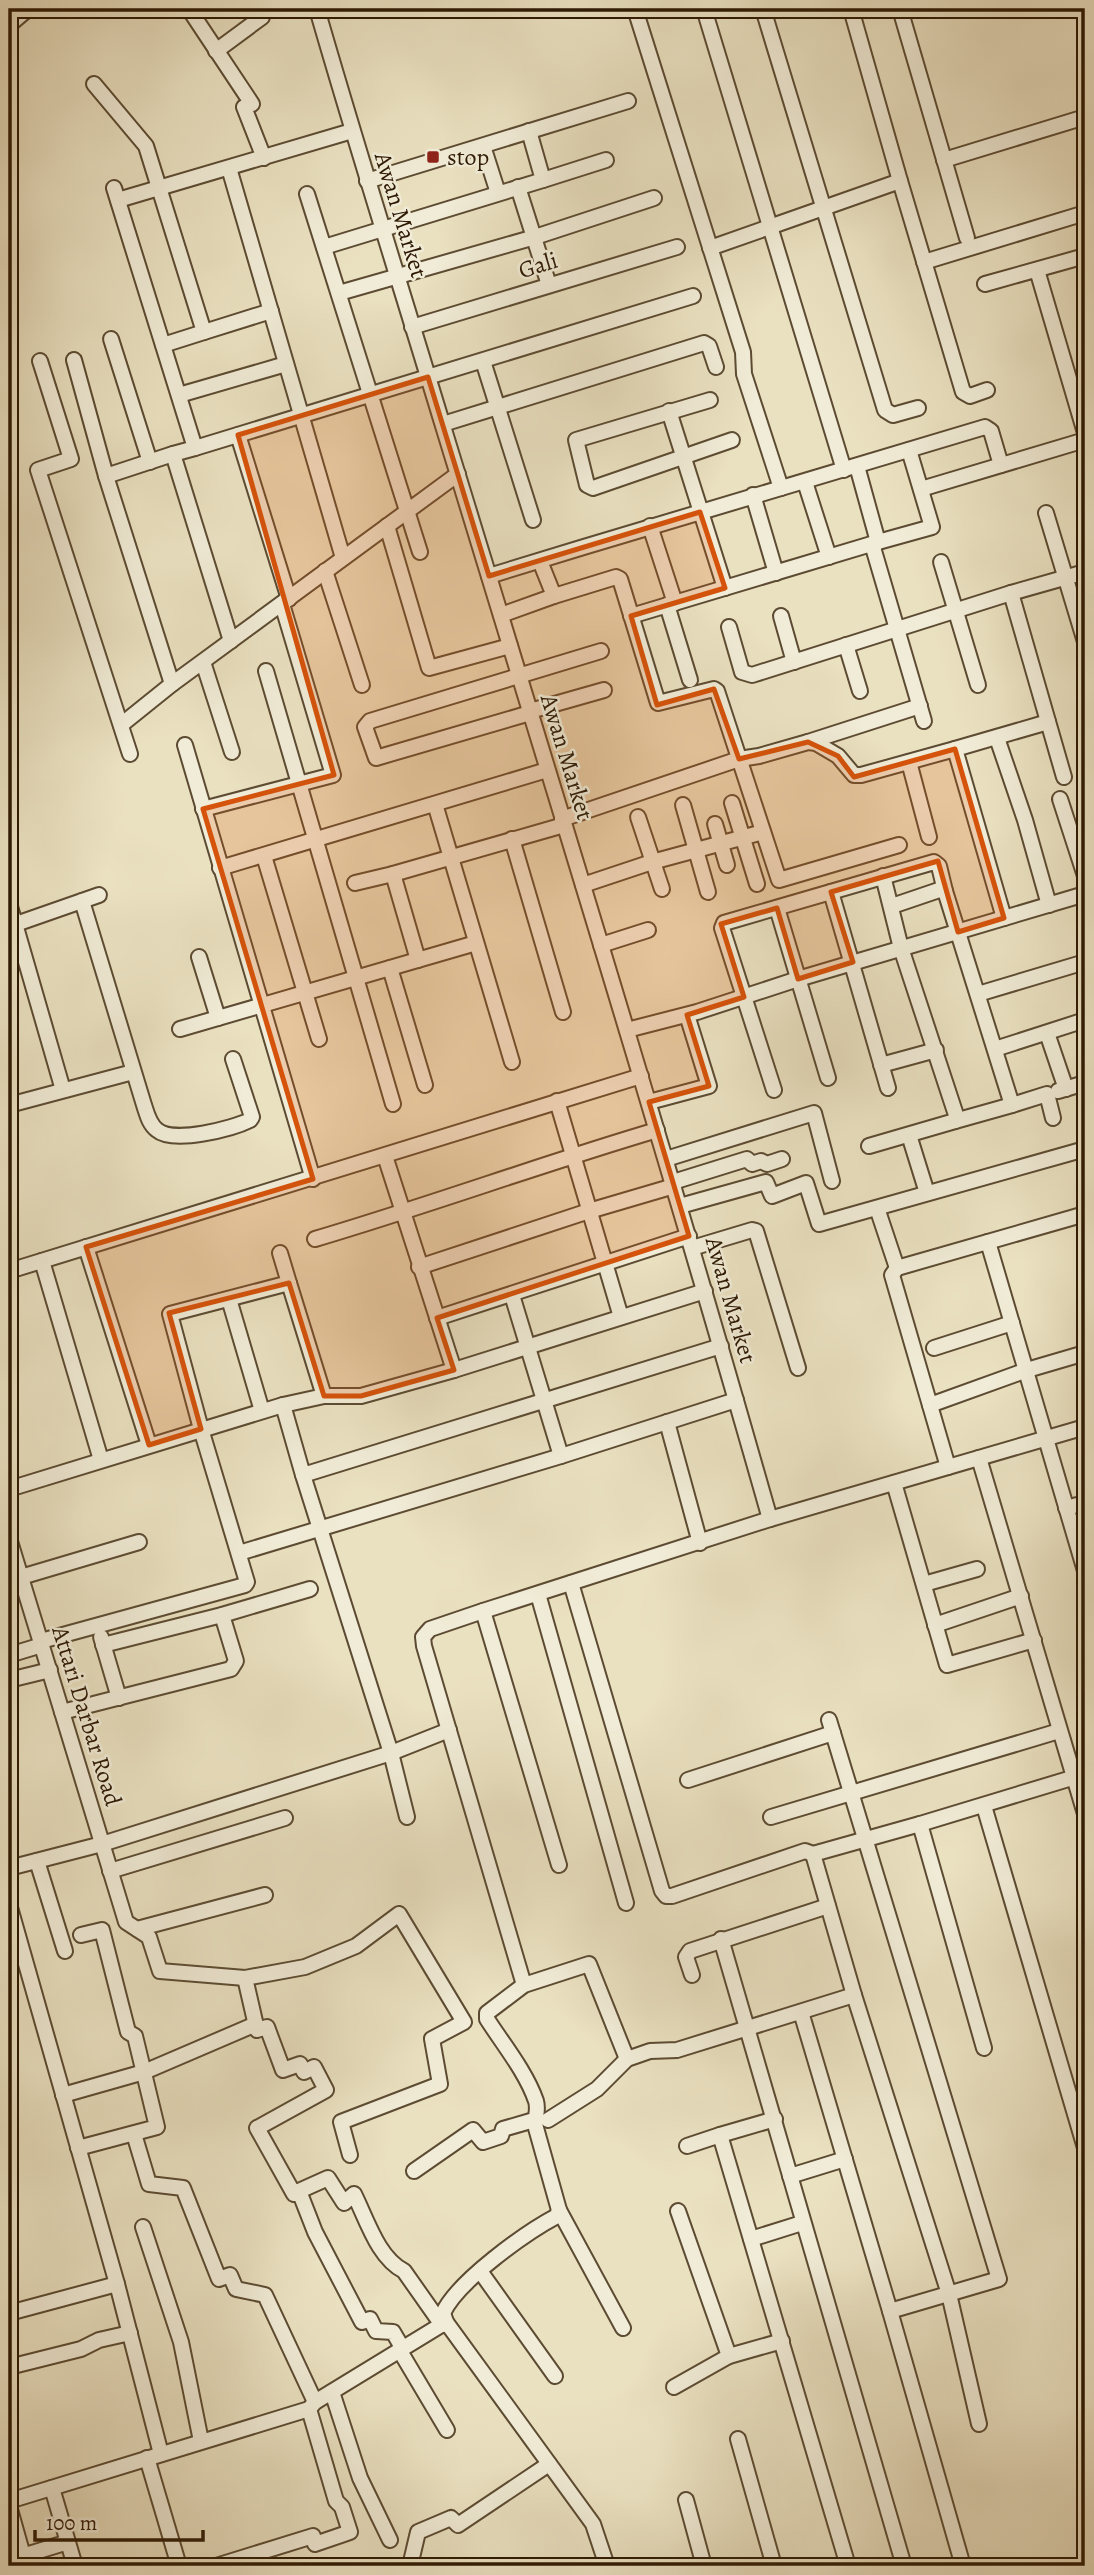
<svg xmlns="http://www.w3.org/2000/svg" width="1094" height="2575" font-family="Alegreya,serif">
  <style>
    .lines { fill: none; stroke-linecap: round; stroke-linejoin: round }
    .minor-casing { stroke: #5c4b32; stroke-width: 18 }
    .minor { stroke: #f1ecd7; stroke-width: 14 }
    .marked { fill: #d5530b; fill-opacity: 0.2; stroke: #d5530b; stroke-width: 5; stroke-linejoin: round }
    .poi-dot { fill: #8f2418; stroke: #f1ecd7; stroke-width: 2.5 }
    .labels { text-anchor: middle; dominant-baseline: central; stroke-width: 5; stroke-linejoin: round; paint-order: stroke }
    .poi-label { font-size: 24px; fill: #2d1903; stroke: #f1ecd7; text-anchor: start }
    .street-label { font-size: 24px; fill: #2d1903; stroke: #f1ecd7 }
  </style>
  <rect width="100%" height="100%" fill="#eae1c1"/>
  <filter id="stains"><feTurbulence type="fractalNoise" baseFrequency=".00286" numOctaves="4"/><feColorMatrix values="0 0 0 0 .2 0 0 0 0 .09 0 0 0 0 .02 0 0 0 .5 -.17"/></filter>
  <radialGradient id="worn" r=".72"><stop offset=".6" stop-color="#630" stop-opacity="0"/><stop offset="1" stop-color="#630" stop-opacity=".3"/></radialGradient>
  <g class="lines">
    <defs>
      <g id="minor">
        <polyline points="189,9 252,104 244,107 264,158"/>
        <path d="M317 9C357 148 401 287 443 426 554 790 666 1153 770 1519"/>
        <polyline points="635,9 743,352 744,374 781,488"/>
        <polyline points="704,9 844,470"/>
        <polyline points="763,9 885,410 893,415 918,408"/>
        <polyline points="851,9 900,181 963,392 970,396 987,390"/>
        <polyline points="900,9 967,238"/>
        <polyline points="9,25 28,9"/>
        <polyline points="216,51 262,17 257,9"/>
        <polyline points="94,84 146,146 204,332 163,345"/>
        <polyline points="483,146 498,193"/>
        <polyline points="944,160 1085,117"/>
        <polyline points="229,168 343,558"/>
        <polyline points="543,180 606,160"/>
        <polyline points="367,181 628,101"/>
        <polyline points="518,187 549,285"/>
        <polyline points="114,188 195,448 173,454 231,641"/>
        <polyline points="307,194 420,552"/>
        <polyline points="118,200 352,131"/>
        <polyline points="324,247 543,180 529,131"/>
        <polyline points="710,248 900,181"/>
        <polyline points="924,262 1085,213"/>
        <polyline points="1037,270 1085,433"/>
        <polyline points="985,284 1085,256"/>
        <polyline points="339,293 535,237 654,198"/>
        <polyline points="412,327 677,247"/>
        <polyline points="204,332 271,311"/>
        <polyline points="111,339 150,462"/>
        <polyline points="74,360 106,476 172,684"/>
        <polyline points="40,361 71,459 38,470 130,754"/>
        <polyline points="483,361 533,520"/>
        <polyline points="179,395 286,364"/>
        <polyline points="710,400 576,440 587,485 593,488 732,440"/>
        <polyline points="669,411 725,588"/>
        <polyline points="443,424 704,343 709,346 716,367"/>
        <polyline points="238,435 289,599"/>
        <polyline points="195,448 693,296"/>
        <polyline points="106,476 173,454"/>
        <polyline points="805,482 829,557"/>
        <polyline points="921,489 1085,440"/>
        <polyline points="753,495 776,573"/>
        <polyline points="1046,513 1085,642"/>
        <polyline points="387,526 429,668 510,646"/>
        <polyline points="650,526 675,603"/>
        <polyline points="878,542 932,527 909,450"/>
        <polyline points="872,544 924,721"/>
        <polyline points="540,561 554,596 616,577 620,579 658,703 714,689 717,691 779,880 899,845"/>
        <polyline points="941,562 978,685"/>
        <polyline points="325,571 362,685"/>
        <path d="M489 576C654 525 820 477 985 427L991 431 1001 465"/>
        <polyline points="1011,593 1064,777"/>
        <polyline points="667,605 690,680"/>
        <polyline points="501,615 554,596"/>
        <polyline points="631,616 878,542 857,466"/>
        <polyline points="781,616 794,662"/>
        <polyline points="729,627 742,672 752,675 1011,593 1085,572"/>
        <polyline points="846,645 860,691"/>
        <polyline points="203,662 232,752"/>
        <polyline points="266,671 393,1104"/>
        <polyline points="530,711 604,690"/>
        <polyline points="530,713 376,758 365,727 370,721 601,651"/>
        <polyline points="121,725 172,684 458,474"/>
        <polyline points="997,738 1025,820 1049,905"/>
        <polyline points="808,742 920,706"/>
        <polyline points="185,745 313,1179"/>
        <polyline points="909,762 929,837"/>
        <polyline points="1060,799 1085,876"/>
        <polyline points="732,803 757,884"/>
        <polyline points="435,804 512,1062"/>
        <polyline points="683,805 708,892"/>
        <polyline points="203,809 333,775 282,604"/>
        <polyline points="638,817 662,889"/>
        <polyline points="562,819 739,759 759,756 808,742 816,743 838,756 854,775 861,775 955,749"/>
        <polyline points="715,824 727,865"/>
        <polyline points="512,839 563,1012"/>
        <polyline points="264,856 319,1039"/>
        <polyline points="220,868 547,770"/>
        <polyline points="393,874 418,960"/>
        <polyline points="355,883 393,874 564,825"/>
        <polyline points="583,885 652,862 763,832"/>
        <polyline points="831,892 888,1088"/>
        <path d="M82 901 144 1105C147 1114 149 1124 157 1130 173 1144 232 1129 250 1120L252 1117 233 1059"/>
        <polyline points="9,903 63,1090"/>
        <polyline points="892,906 942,889 945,891 1012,1105 1047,1094 1053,1118"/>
        <polyline points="777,908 828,1078"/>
        <polyline points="1004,918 955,749 1048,722"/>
        <polyline points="16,924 99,895"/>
        <polyline points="601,945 648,930"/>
        <polyline points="199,957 218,1018"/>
        <polyline points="390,968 425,1085"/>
        <polyline points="978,994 1085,962"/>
        <polyline points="180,1029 476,943"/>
        <polyline points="627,1030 697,1012 798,979 1085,894"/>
        <polyline points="1047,1033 1066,1089"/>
        <polyline points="995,1049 1085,1020"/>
        <polyline points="881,1065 936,1050"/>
        <polyline points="774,1090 722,928 724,923 934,862 939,866 945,891"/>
        <polyline points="1058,1091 1085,1083"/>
        <polyline points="557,1101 621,1317"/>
        <polyline points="649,1102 709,1086 687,1015"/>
        <polyline points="9,1105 133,1072"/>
        <polyline points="955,1121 1012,1105"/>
        <polyline points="909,1135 927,1193"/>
        <polyline points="869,1146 955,1121 956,1115 901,948 883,876"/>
        <polyline points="385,1156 454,1370"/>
        <polyline points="666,1159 814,1113 832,1181"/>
        <polyline points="673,1182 747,1159 752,1164 761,1161 767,1164 782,1159"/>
        <polyline points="680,1206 766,1182 772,1196 806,1183 819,1224 1085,1149"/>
        <polyline points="877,1208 897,1268"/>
        <path d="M315 1239C430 1205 542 1164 657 1130"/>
        <polyline points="988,1242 1085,1571"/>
        <polyline points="86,1247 149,1445"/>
        <polyline points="692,1248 752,1230 756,1231 798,1368"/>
        <polyline points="42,1261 101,1460"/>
        <polyline points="419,1267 589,1211 674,1186"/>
        <polyline points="9,1271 641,1076"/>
        <polyline points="289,1283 324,1396"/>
        <polyline points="512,1295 561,1456"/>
        <polyline points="229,1299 262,1411"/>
        <polyline points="437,1318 689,1236"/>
        <polyline points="934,1348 1012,1323"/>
        <polyline points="283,1405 303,1475 721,1346"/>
        <polyline points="930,1405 1027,1370 1085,1353"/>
        <polyline points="667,1422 700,1543"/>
        <polyline points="979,1458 1085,1814"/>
        <polyline points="948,1467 892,1275 897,1268 1085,1214"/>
        <polyline points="303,1475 391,1753 407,1817"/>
        <polyline points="894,1483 947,1665 1034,1640"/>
        <polyline points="9,1489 283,1405 324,1396 361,1396 454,1370 705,1291"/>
        <polyline points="1066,1508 1085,1503"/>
        <polyline points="9,1538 126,1922 149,1937 160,1971 245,1978 305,1967 356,1946 399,1914 464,2022 432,2039 440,2084 341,2122 350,2155"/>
        <polyline points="239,1553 561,1456 736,1400"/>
        <polyline points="21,1577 139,1542"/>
        <polyline points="571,1583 662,1891 666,1896 672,1896 805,1851 813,1854"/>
        <polyline points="924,1584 977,1569"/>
        <polyline points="538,1594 626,1903"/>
        <polyline points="483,1611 559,1865"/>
        <polyline points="935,1625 1021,1596"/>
        <polyline points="101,1637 119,1698"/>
        <polyline points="41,1641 245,1585 247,1582 201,1429 170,1314 289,1283 280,1253"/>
        <polyline points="103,1645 222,1615 310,1589"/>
        <polyline points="9,1655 42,1645"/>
        <polyline points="9,1680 50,1670"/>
        <polyline points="62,1712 231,1669 236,1661 222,1615"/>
        <polyline points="829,1720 999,2279 890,2311 963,2566"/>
        <polyline points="688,1780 833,1733"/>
        <polyline points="984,1806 1085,2148"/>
        <polyline points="771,1817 1059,1731"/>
        <polyline points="920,1824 813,1854 854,1995 949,2294 979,2424"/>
        <polyline points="37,1861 65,1951"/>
        <polyline points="9,1868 102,1844 391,1753 449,1730"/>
        <polyline points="110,1871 285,1818"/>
        <polyline points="9,1904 117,2284 161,2454"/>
        <polyline points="137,1929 265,1895"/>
        <polyline points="721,1939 904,2566"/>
        <polyline points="692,1975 686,1957 690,1951 828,1906"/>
        <polyline points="245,1978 257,2030 267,2027 283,2070 300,2064 304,2072 314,2067 326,2090 257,2128 294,2194 299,2191 315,2232 362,2322 370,2319 376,2331 393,2332 403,2349"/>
        <polyline points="524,1985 424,1646 423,1637 430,1629 483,1611 770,1519 1085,1427"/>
        <polyline points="801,2012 890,2311"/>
        <polyline points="984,2048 920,1824 1085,1774"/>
        <polyline points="63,2095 144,2072 256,2024"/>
        <polyline points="548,2120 597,2089 627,2059 650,2051 677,2050 854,1995"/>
        <polyline points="134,2134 149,2184 183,2188 219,2279 230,2275 236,2289 265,2295 315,2402"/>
        <polyline points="720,2135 775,2119"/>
        <polyline points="687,2146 720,2135 848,2566"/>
        <polyline points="78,2148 157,2127 135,2036 128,2032 102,1930 81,1935"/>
        <polyline points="414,2171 473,2130 483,2142 501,2136 503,2129 534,2120"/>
        <polyline points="790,2176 845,2159"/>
        <path d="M299 2191 328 2178 344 2203 354 2194C367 2220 378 2258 404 2271L442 2325"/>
        <path d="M559 2210 557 2216C525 2233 458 2281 443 2313L446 2322 593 2524 607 2566"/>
        <polyline points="678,2211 729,2356 782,2341"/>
        <polyline points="143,2227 181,2342 201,2441"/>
        <polyline points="751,2239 802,2223"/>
        <polyline points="480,2271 555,2376"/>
        <polyline points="9,2313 117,2284"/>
        <path d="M623 2328 559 2210 536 2128C534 2119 539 2111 536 2101 526 2072 503 2044 487 2019V2013L524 1985 589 1964 627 2059"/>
        <polyline points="400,2351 447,2430"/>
        <polyline points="9,2367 81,2349 99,2340 130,2333"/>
        <polyline points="674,2387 729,2356"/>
        <polyline points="332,2392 360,2478 390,2540"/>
        <polyline points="738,2439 774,2566"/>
        <polyline points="147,2458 179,2566"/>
        <polyline points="52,2488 75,2566"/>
        <polyline points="686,2500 704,2566"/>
        <polyline points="9,2501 309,2409 315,2402 446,2322"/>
        <polyline points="9,2506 26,2566"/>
        <polyline points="9,2560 68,2542"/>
        <polyline points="216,2566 313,2536 315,2544 350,2532 342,2507 336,2501 309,2409"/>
        <polyline points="410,2566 418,2532 451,2518 458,2525 549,2464"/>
      </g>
    </defs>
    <use href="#minor" class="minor-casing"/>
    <use href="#minor" class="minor"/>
  </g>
  <path class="marked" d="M428 377 489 576 700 512 725 588 631 616 657 705 714 689 739 759 808 742 838 756 854 777 955 749 1004 918 958 932 938 861 831 892 853 962 798 979 777 908 721 924 744 997 687 1015 709 1086 649 1102 689 1236 437 1318 454 1370 361 1396H324L289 1283 169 1313 201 1429 149 1445 86 1247 313 1179 203 809 334 775 238 435Z"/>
  <rect class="poi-dot" x="426" y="150" width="14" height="14" rx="3.5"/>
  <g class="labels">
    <g class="poi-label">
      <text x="447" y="157">stop</text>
    </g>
    <g class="street-label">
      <text transform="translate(401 215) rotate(73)">Awan Market</text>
      <text transform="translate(538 265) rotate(-17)">Gali</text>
      <text transform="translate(567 757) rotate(73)">Awan Market</text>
      <text transform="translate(731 1300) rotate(74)">Awan Market</text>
      <text transform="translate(87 1716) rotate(73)">Attari Darbar Road</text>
    </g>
  </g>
  <rect width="1094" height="2575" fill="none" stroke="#eae1c1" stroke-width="35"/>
  <rect x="10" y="10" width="1073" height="2554" fill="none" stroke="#2d1903" stroke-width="3.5"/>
  <rect x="18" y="18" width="1059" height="2540" fill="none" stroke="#2d1903" stroke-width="2"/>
  <path d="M35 2530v10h168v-10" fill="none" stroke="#2d1903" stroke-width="3.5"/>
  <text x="46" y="2530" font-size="21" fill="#2d1903" stroke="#f1ecd7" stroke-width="5" paint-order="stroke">100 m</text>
  <rect width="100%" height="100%" filter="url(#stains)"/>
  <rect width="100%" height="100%" fill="url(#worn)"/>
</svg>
